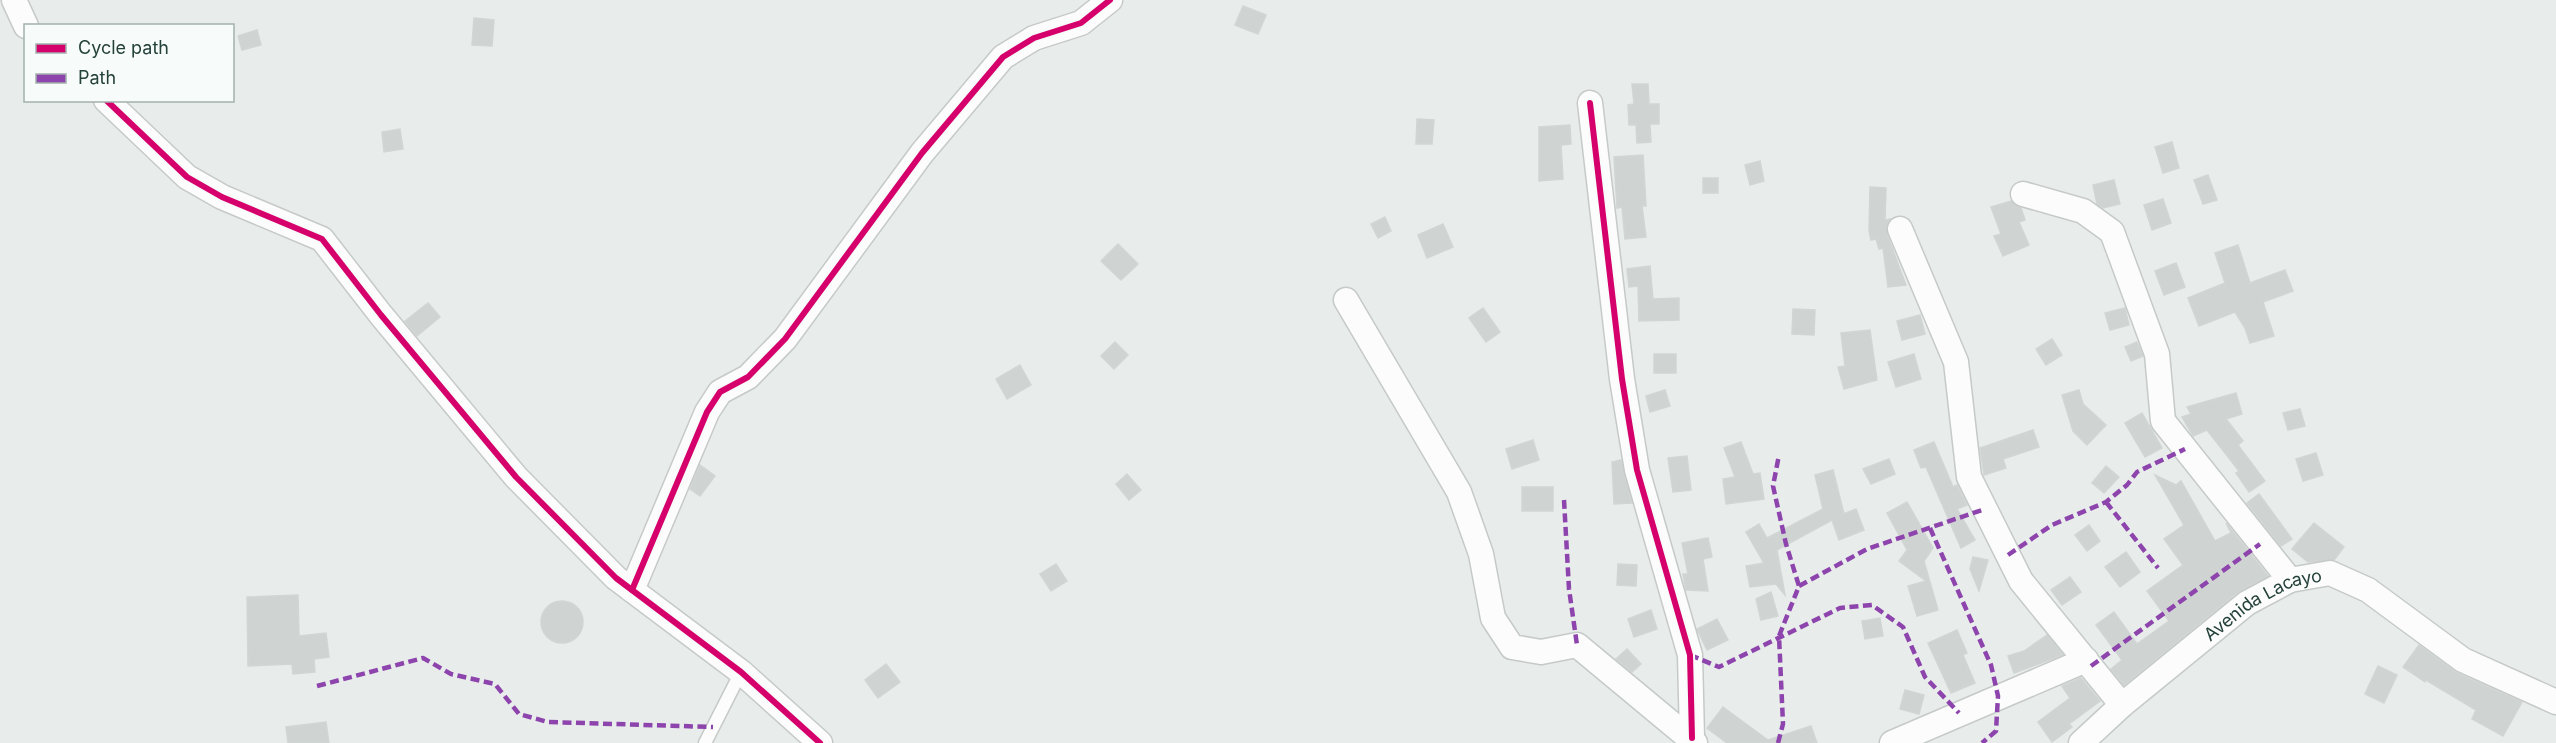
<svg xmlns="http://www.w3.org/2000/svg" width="2556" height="743" font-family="Inter,sans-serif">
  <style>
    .building { fill: #cfd4d2; stroke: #d1d6d4; stroke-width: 1.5 }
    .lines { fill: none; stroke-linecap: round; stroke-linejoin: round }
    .lane-casing { stroke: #c5cac8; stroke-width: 15 }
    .street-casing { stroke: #c5cac8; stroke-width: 27 }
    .lane { stroke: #fcfcfc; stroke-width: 12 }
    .street { stroke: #fcfcfc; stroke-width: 24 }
    .quiet { stroke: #8e44ad; stroke-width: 4.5; stroke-dasharray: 9 4.5; stroke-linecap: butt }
    .cycleway-casing { stroke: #f7fbf9; stroke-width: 10 }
    .cycleway { stroke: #d6006c; stroke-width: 6 }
    .labels { text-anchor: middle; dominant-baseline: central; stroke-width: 6; stroke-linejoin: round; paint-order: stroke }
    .street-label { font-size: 18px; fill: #24423a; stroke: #f7fbf9 }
  </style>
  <rect width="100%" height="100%" fill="#e8edeb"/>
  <g class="building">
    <polygon points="1243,6 1266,15 1258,34 1235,25"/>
    <polygon points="474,18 494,20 492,46 472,45"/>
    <polygon points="257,30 261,45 242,50 238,36"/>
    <polygon points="1632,84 1648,84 1649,104 1659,104 1659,124 1650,124 1651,142 1637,143 1636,125 1629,125 1628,105 1634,104"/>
    <polygon points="1417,119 1434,120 1432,144 1416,144"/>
    <polygon points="1570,125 1571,144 1561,145 1563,179 1539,181 1539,127"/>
    <polygon points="400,129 403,149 384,152 382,132"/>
    <polygon points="2172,142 2179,168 2163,173 2155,147"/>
    <polygon points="1643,155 1646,206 1642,206 1646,237 1625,239 1622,207 1617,208 1614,157"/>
    <polygon points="1760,161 1764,181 1750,185 1745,165"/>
    <polygon points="2208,175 2217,200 2203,204 2194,180"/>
    <rect x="1703" y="178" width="15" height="15"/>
    <polygon points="2114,180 2120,204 2103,208 2097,204 2093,185"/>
    <polygon points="1870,187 1886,188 1885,220 1890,219 1886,227 1887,234 1906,285 1888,287 1883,248 1879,249 1876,239 1871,240 1869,231"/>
    <polygon points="2163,199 2171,223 2152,230 2144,205"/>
    <polygon points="2011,201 2021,208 2025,220 2019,222 2029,245 2003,256 1994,236 2001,234 1991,207"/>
    <polygon points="1385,217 1391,231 1378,238 1371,224"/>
    <polygon points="1443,224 1453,247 1427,258 1418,235"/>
    <polygon points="1118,244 1138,264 1121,280 1101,261"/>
    <polygon points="2238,245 2250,283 2285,270 2293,291 2263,302 2274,336 2250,343 2245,328 2235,312 2199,326 2188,298 2225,283 2215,253"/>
    <polygon points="2176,263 2185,287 2164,295 2155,271"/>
    <polygon points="1650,266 1653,299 1679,298 1679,320 1639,321 1638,286 1629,287 1627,269"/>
    <polygon points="428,303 440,317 417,336 405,321"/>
    <polygon points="1483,308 1500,332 1486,342 1469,318"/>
    <polygon points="2125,308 2129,325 2110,330 2105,313"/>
    <polygon points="1793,309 1815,310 1814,335 1792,334"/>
    <polygon points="1920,315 1925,334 1902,340 1897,321"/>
    <polygon points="1870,330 1877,380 1844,389 1838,367 1845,366 1841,333"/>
    <polygon points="2052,339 2062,355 2046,365 2036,349"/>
    <polygon points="1115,342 1128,355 1114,369 1101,356"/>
    <polygon points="2137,342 2143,356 2131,361 2125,347"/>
    <rect x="1654" y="354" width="22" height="19"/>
    <polygon points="1914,354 1921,379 1896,387 1888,362"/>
    <polygon points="1020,365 1031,385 1007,399 996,379"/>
    <polygon points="1665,390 1670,406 1650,412 1646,396"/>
    <polygon points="2079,390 2083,404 2106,425 2087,445 2073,431 2062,395"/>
    <polygon points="2236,393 2242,414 2226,419 2243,441 2238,445 2265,481 2249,492 2236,473 2239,471 2207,430 2193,436 2182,417 2191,414 2187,407"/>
    <polygon points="2300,409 2305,426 2288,430 2283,413"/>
    <polygon points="2142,413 2162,448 2145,457 2125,423"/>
    <polygon points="2033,430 2039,447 2003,459 2006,468 1984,475 1980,448"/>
    <polygon points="1533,440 1539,460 1512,469 1506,449"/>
    <polygon points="1741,442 1753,474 1760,473 1764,499 1726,504 1723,479 1735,477 1724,448"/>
    <polygon points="1934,442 1953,487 1957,485 1967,505 1957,509 1975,540 1961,548 1926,467 1921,468 1914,450"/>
    <polygon points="2316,453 2323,475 2303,481 2296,459"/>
    <polygon points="1687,456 1691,490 1673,492 1668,458"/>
    <polygon points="1889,459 1895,474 1871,484 1863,469"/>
    <polygon points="1621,460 1632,503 1614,504 1612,462"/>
    <polygon points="700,465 715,476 700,496 690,489"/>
    <polygon points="2106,466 2119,477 2104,493 2092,483"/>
    <polygon points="1833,470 1844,514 1841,515 1856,509 1864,530 1839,540 1832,520 1777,550 1785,595 1776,584 1750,587 1746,566 1764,563 1746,532 1759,524 1767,538 1823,509 1815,475"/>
    <polygon points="1127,474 1141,490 1129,500 1116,484"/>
    <polygon points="2155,475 2176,485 2181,481 2215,541 2231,533 2226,523 2268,576 2238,592 2124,685 2111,669 2122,660 2096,625 2114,612 2137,644 2169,621 2147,591 2183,565 2164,539 2184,525"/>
    <rect x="1522" y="487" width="31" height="24"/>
    <polygon points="2259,494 2292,539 2281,546 2247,503"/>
    <polygon points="1907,502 1933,548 1924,561 1938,610 1917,616 1908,586 1926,581 1899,561 1907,550 1887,513"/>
    <polygon points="2314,523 2344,547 2334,560 2308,562 2292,549"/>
    <polygon points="2089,525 2100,541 2087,551 2075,535"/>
    <polygon points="1708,538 1712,557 1703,559 1708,591 1686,590 1683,574 1688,574 1682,543"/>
    <polygon points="2126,552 2140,572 2120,587 2105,567"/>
    <polygon points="1973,557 1988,560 1979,591 1970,569"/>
    <polygon points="1056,564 1067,581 1051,591 1040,574"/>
    <polygon points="1618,564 1637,565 1636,586 1617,585"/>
    <polygon points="2070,577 2081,592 2062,605 2051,590"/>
    <polygon points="1771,592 1778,616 1761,620 1756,599"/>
    <polygon points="298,595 299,636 326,633 329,657 314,659 315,672 293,674 292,664 248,666 247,597"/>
    <circle cx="562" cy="622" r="21"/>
    <polygon points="1651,610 1657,629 1634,637 1628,619"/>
    <polygon points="1880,618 1883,636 1865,639 1862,621"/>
    <polygon points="1717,619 1728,640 1707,650 1697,629"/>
    <polygon points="1957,630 1967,653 1963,655 1975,683 1951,693 1928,643"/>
    <polygon points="2047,635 2063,655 2014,673 2008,656 2024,651"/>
    <polygon points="2419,645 2457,673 2522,702 2503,736 2472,719 2476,710 2426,680 2425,682 2403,667"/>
    <polygon points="1627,649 1641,664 1632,672 1616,659"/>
    <polygon points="886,664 900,682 878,698 865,680"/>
    <polygon points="2378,666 2397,675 2384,703 2365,694"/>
    <polygon points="2081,678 2100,701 2069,724 2072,727 2052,742 2038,722 2070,698 2062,686"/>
    <polygon points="1905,690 1924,695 1919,714 1900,709"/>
    <polygon points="1723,707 1768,740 1811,726 1817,743 1727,743 1707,728"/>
    <polygon points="326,722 329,743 288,743 286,727"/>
  </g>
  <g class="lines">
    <defs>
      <polyline id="lane" points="705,743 741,672"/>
      <g id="street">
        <polyline points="14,0 26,26"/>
        <polyline points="106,100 187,177 222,197 322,239 381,315 516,477 616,578 741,672 820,743"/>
        <polyline points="1590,103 1622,379 1637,470 1690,655 1692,738"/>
        <polyline points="2023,194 2083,211 2112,232 2157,354 2163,421 2290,580"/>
        <polyline points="1900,229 1956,362 1969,477 2021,581 2122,705"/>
        <polyline points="1346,300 1459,492 1481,554 1493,618 1512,647 1541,652 1577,645 1695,743"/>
        <polyline points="632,590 707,412 720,392 748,377 785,339 922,153 1003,57 1034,38 1081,23 1110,0"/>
        <polyline points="1892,743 2086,660"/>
        <path id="s1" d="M2081 743 2122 705 2247 603 2290 580 2330 573 2368 590 2463 660 2556 702"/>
      </g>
    </defs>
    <use href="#lane" class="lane-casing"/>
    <use href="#street" class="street-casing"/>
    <use href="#lane" class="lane"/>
    <use href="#street" class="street"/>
    <g class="quiet">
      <polyline points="1564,500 1569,589 1577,645"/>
      <polyline points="2106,502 2158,568"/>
      <polyline points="1930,528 1991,665 1998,696 1996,731 1982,743"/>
      <polyline points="2008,555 2052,525 2106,502 2127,485 2137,472 2185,449"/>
      <polyline points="1799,586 1867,549 1985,509"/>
      <polyline points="1690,655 1719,667 1840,608 1872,605 1903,627 1925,677 1959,713"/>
      <polyline points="2091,666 2260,544"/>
      <polyline points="317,686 423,658 451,674 495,684 519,714 548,722 713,727"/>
      <polyline points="1778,743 1783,724 1779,636 1799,586 1786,544 1773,486 1779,455"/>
    </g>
    <defs>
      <g id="cycleway">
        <polyline points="106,100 187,177 222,197 322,239 381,315 516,477 616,578 741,672 820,743"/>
        <polyline points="1590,103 1622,379 1637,470 1690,655 1692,738"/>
        <polyline points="632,590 707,412 720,392 748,377 785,339 922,153 1003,57 1034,38 1081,23 1110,0"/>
      </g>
    </defs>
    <use href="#cycleway" class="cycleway-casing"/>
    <use href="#cycleway" class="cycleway"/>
  </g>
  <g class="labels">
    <g class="street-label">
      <text stroke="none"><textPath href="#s1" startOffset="231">Avenida Lacayo</textPath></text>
    </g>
  </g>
  <rect x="24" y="24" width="210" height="78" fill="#f7fbf9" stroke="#a3b1ad" stroke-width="1.5"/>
  <rect x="36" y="44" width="30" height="9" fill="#d6006c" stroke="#a3b1ad" stroke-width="1.5"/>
  <text x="78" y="54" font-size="18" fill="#24423a">Cycle path</text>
  <rect x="36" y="74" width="30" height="9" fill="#8e44ad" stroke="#a3b1ad" stroke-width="1.5"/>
  <text x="78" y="84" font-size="18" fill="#24423a">Path</text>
</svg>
